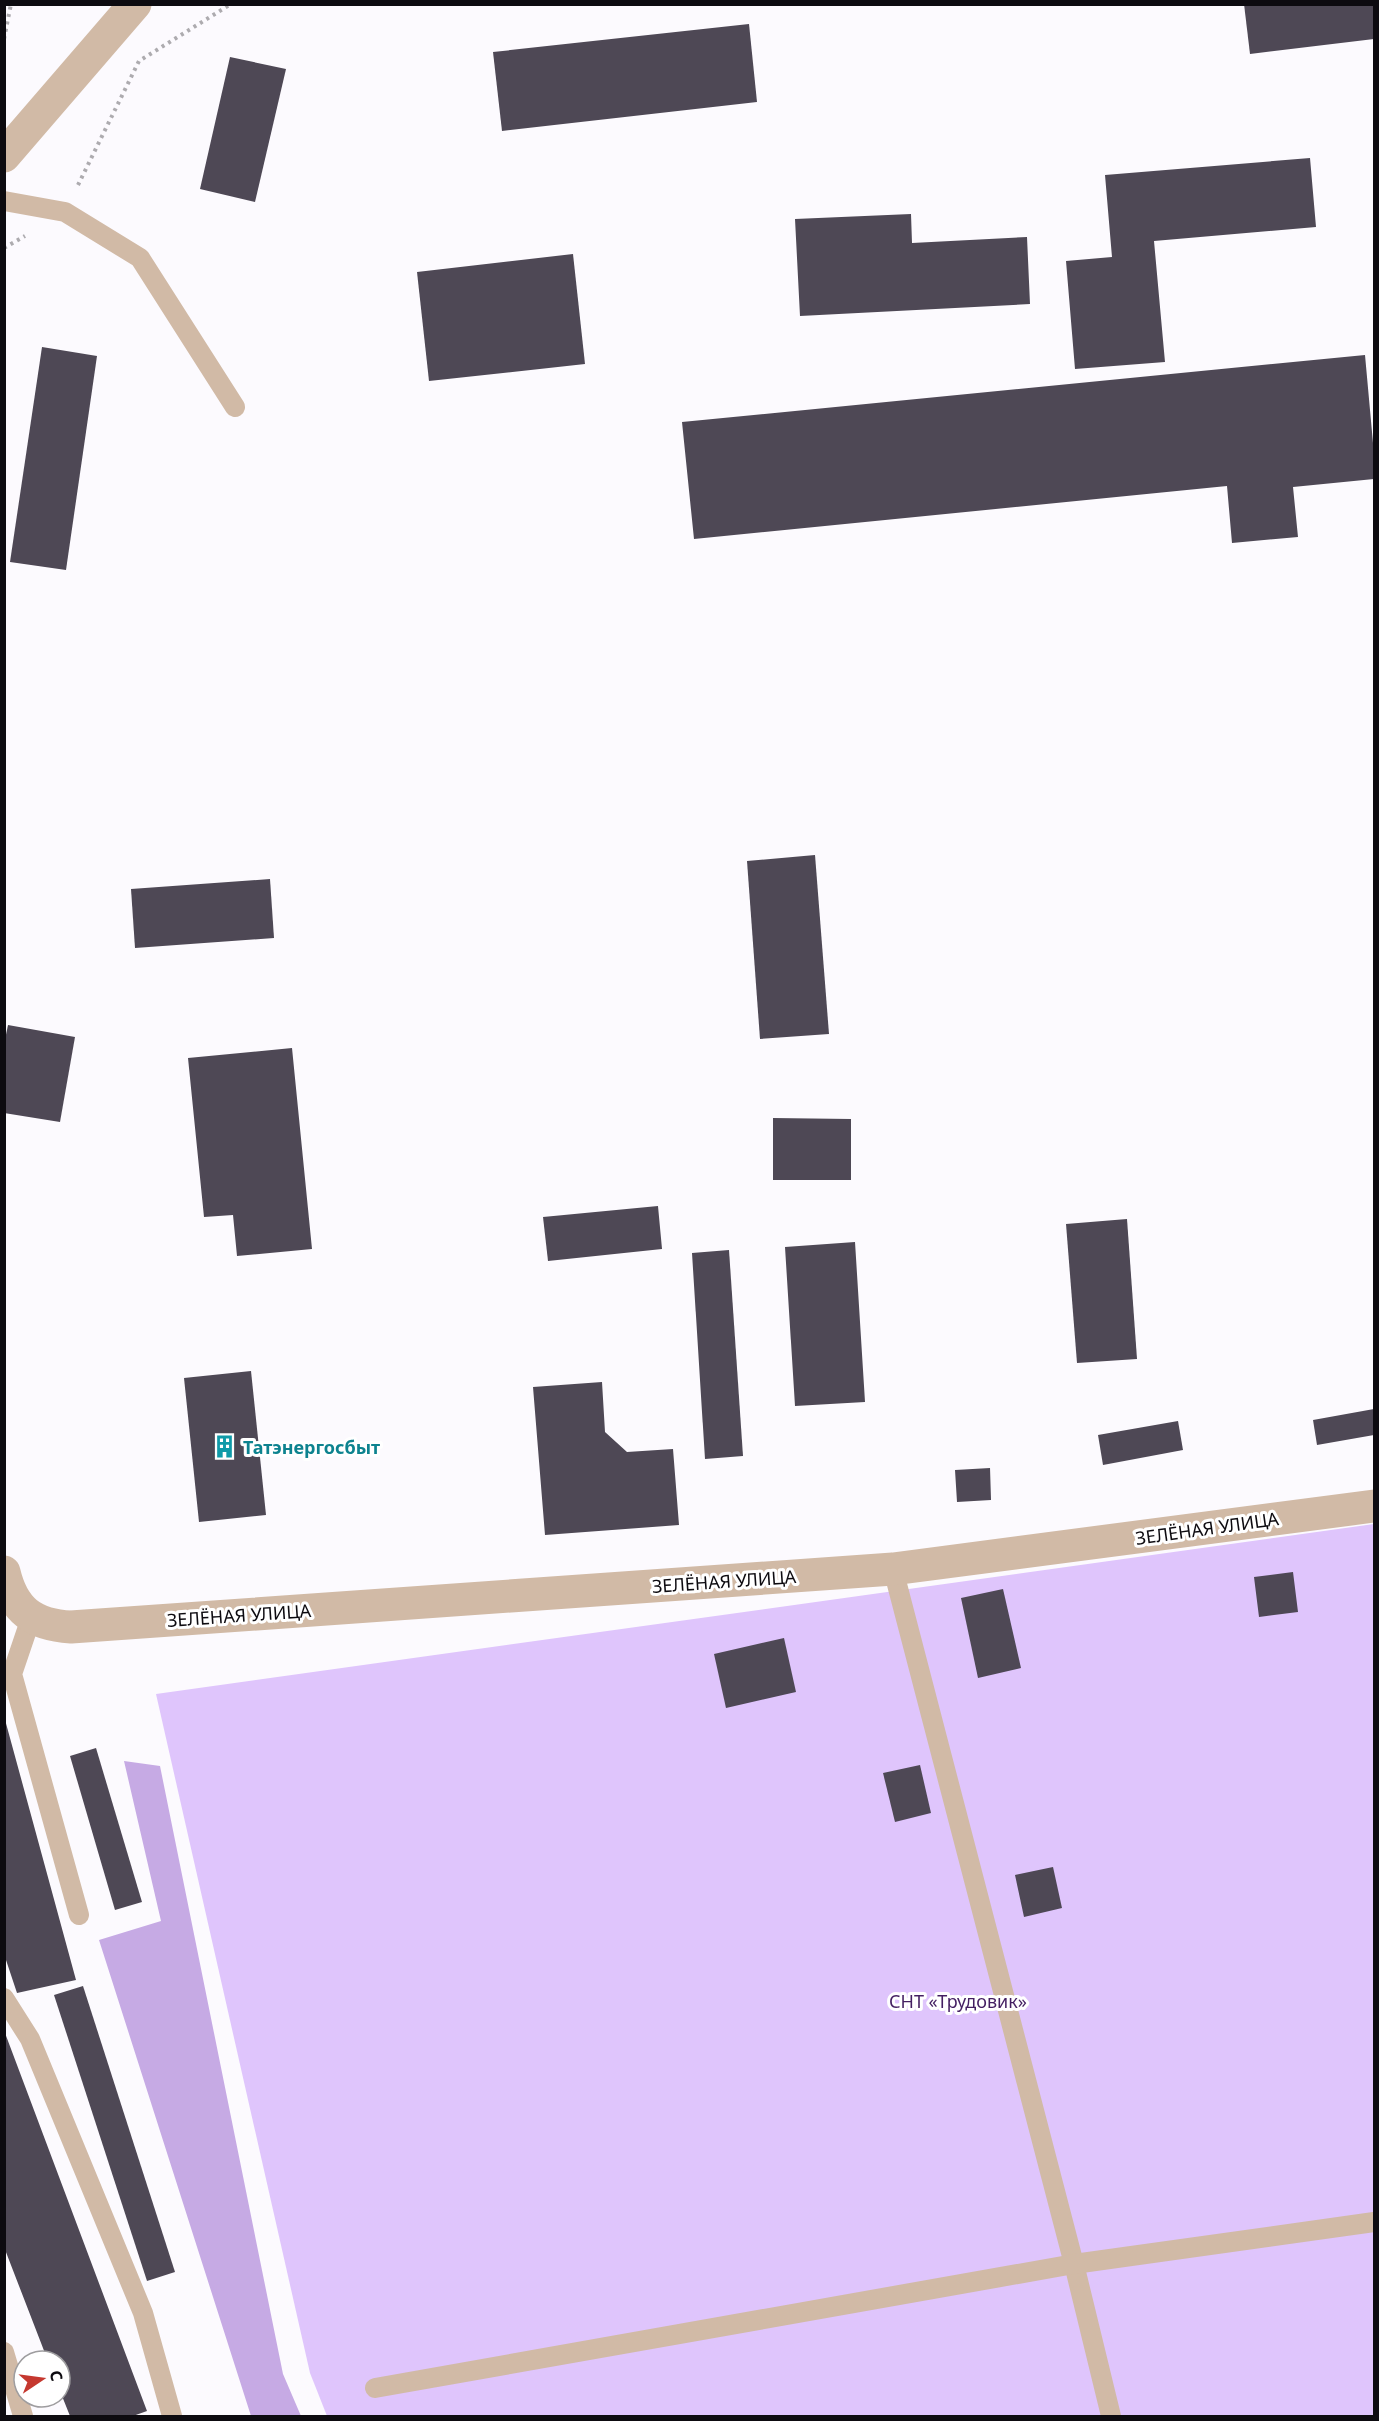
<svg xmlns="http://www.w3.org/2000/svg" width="1379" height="2421" font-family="'Noto Sans',sans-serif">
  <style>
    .green { fill: #dfc5fc }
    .forest { fill: #c6aae4 }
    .building { fill: #4e4855 }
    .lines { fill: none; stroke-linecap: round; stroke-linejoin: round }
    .path { stroke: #adabaf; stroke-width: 4; stroke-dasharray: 3 4.5; stroke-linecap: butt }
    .service { stroke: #d1baa6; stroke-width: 20 }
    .minor { stroke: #d1baa6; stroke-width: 33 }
    .tertiary { stroke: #d1baa6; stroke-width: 33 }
    .labels { text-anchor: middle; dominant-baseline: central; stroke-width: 6; stroke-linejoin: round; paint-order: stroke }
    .culture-label { font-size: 18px; font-weight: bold; fill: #0d838f; stroke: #fff; text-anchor: start }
    .street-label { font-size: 18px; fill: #0d0b10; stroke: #fff }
    .park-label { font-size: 18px; fill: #441f62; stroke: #fff }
  </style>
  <rect width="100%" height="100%" fill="#fcfafe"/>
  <polygon class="green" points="1374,1524 1374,2416 327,2416 310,2373 156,1694"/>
  <polygon class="forest" points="124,1761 160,1766 283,2374 301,2416 251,2416 99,1940 161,1921"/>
  <g class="building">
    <polygon points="1244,4 1374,4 1374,39 1250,54"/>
    <polygon points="749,24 757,102 502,131 493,52"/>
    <polygon points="230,57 286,69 255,202 200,189"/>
    <polygon points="1310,158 1316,227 1154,241 1165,362 1075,369 1066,261 1112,257 1105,175"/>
    <polygon points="911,214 912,243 1027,237 1030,304 800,316 795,219"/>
    <polygon points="573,254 585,364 429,381 417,272"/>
    <polygon points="42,347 97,356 66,570 10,562"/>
    <polygon points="1365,355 1374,454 1374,479 1293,487 1298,537 1232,543 1227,486 694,539 682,422"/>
    <polygon points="815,855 829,1034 760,1039 747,861"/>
    <polygon points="270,879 274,938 135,948 131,889"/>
    <polygon points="8,1025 75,1037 60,1122 4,1113 4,1044"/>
    <polygon points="292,1048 312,1249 237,1256 233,1215 204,1217 188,1058"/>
    <polygon points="773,1118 851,1119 851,1180 773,1180"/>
    <polygon points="658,1206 662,1249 548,1261 543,1217"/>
    <polygon points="1127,1219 1137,1359 1077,1363 1066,1224"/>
    <polygon points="855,1242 865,1402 795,1406 785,1247"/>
    <polygon points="729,1250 743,1456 705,1459 692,1253"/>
    <polygon points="251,1371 266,1515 199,1522 184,1378"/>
    <polygon points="602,1382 605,1432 627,1452 673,1449 679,1525 545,1535 533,1387"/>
    <polygon points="1374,1409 1374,1435 1317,1445 1313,1420"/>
    <polygon points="1178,1421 1183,1450 1103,1465 1098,1435"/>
    <polygon points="990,1468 991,1500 957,1502 955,1470"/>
    <polygon points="1293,1572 1298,1612 1259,1617 1254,1577"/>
    <polygon points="1003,1589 1021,1668 978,1678 961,1598"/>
    <polygon points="784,1638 796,1692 726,1708 714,1654"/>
    <polygon points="4,1716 76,1980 17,1993 4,1954"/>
    <polygon points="96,1748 142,1902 115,1910 70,1756"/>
    <polygon points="920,1765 931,1813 895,1822 883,1773"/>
    <polygon points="1053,1867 1062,1908 1024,1917 1015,1875"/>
    <polygon points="83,1986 175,2272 147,2281 54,1995"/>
    <polygon points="5,2033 147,2411 133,2416 70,2416 60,2391 60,2361 48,2361 4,2247"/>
  </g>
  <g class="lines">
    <g class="path">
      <polyline points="4,39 11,4"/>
      <polyline points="78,185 139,61 231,4"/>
      <polyline points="4,248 25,236"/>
    </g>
    <g class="service">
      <polyline points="4,201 65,212 140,258 235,407"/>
      <polyline points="893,1569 1074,2264 1111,2416"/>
      <polyline points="31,1618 12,1674 79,1915"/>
      <polyline points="4,1998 30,2039 143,2313 172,2416"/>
      <polyline points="4,2352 23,2416"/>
      <polyline points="375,2388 1074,2264 1374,2222"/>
    </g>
    <path class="minor" d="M4 1572C13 1610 33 1625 71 1627L893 1569 1374 1506"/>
    <polyline class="tertiary" points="4,156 135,4"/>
  </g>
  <defs>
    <symbol id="building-bare" viewBox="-9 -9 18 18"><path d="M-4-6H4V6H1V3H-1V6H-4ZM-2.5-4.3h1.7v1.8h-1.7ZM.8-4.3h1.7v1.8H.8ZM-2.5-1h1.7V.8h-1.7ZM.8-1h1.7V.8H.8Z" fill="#0f9aa8" stroke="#fff" stroke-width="2.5" paint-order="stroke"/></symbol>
  </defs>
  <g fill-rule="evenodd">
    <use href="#building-bare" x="208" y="1430" width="33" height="33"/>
  </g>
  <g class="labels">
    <g class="culture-label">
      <text x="243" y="1447">Татэнергосбыт</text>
    </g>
    <g class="street-label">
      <text transform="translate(1207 1528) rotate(-8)">ЗЕЛЁНАЯ УЛИЦА</text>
      <text transform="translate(724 1581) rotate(-4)">ЗЕЛЁНАЯ УЛИЦА</text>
      <text transform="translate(239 1615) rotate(-4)">ЗЕЛЁНАЯ УЛИЦА</text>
    </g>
    <g class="park-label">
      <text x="958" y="2001">СНТ «Трудовик»</text>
    </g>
  </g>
  <rect width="1379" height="2421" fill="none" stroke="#0d0b10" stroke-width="12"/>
  <g transform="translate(42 2379) rotate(77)"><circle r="28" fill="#ffffff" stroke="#9e9d9f" stroke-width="1.5"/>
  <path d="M0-4.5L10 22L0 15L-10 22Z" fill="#c5382f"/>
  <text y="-9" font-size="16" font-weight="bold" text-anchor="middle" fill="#0d0b10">С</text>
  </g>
</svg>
